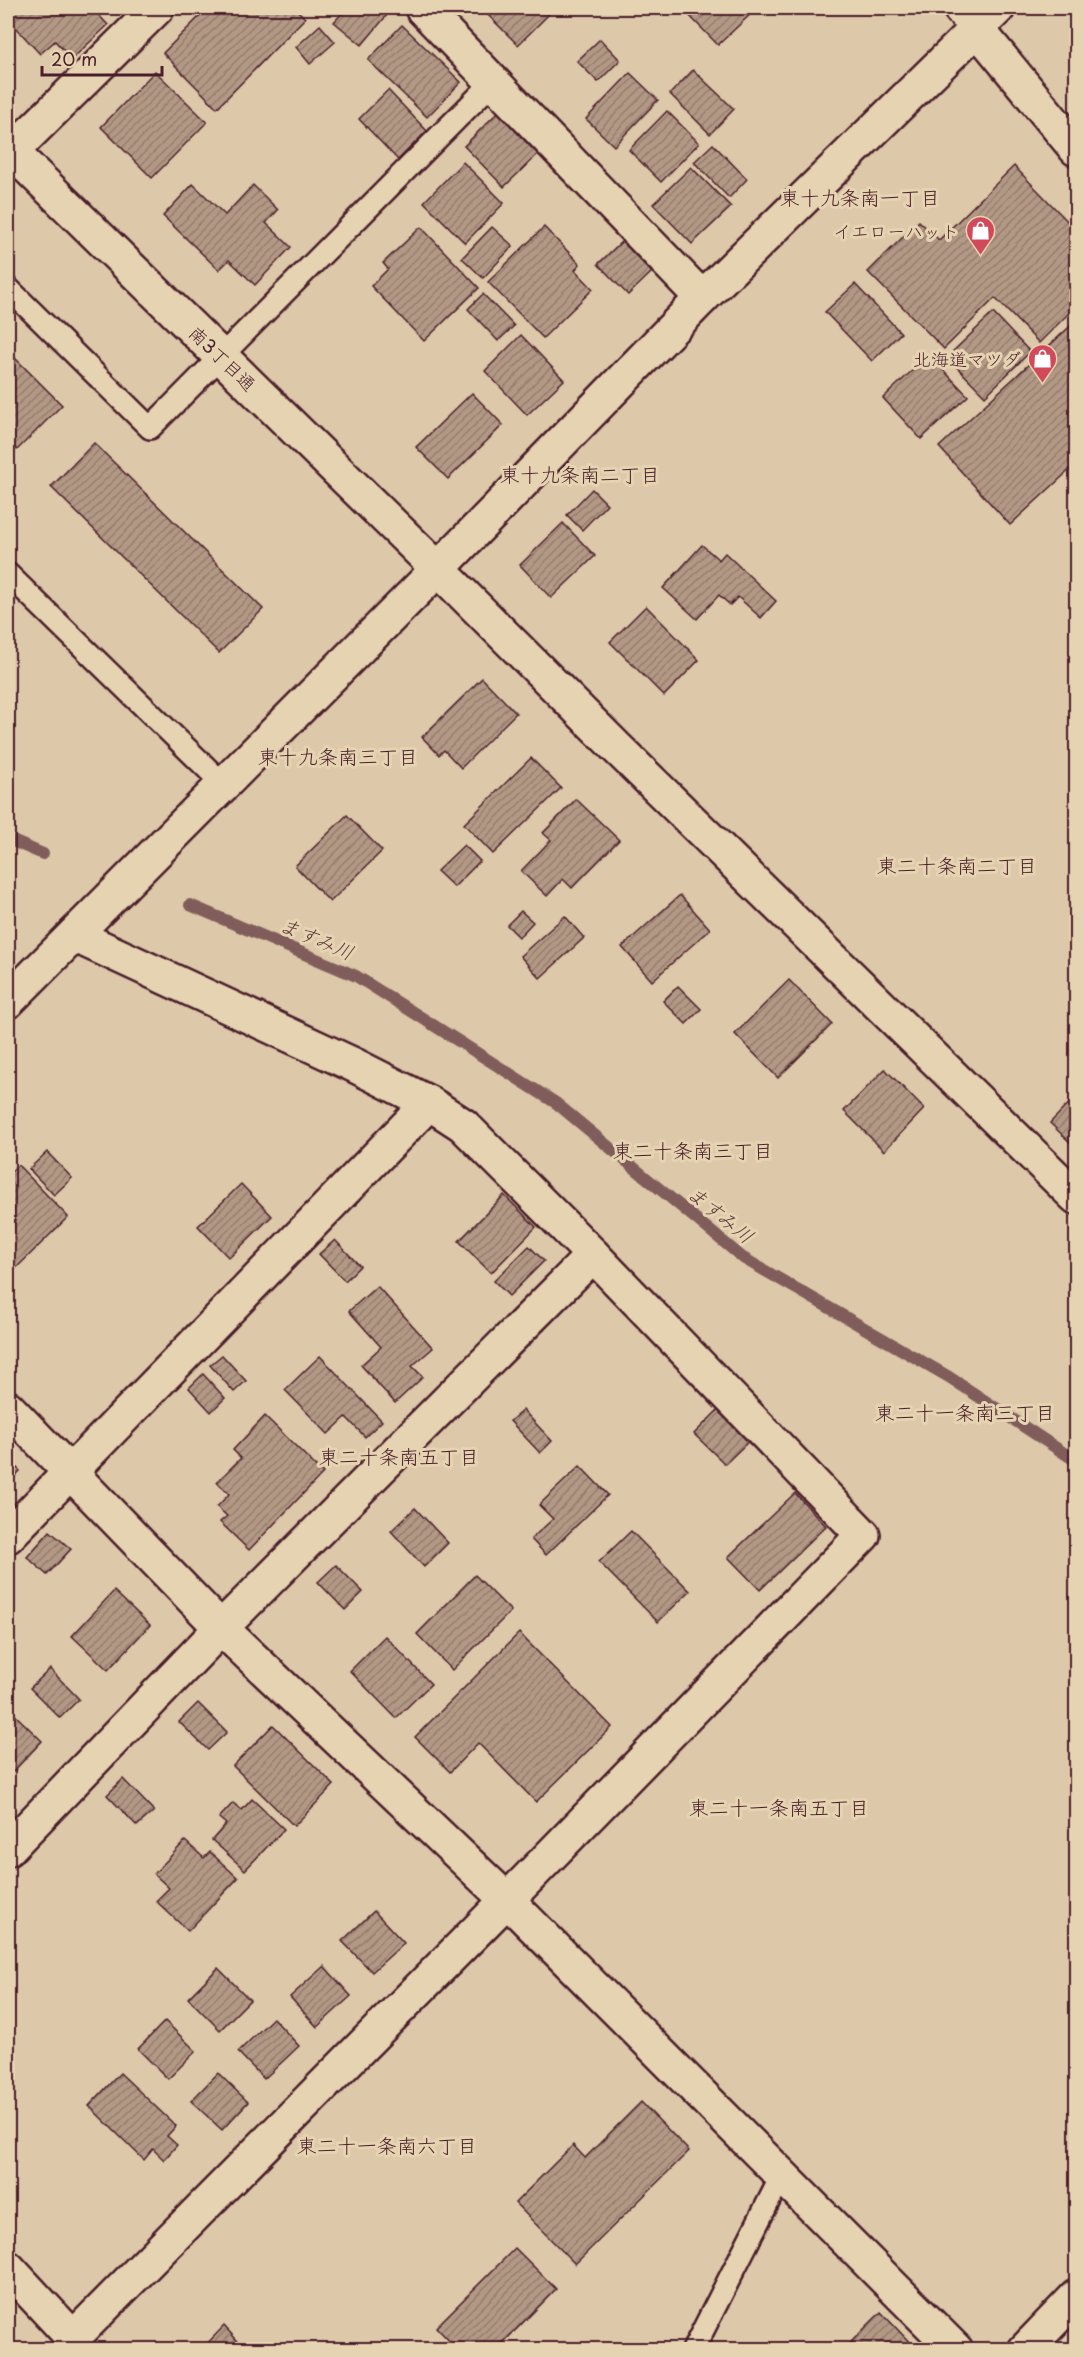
<svg xmlns="http://www.w3.org/2000/svg" width="1084" height="2357" font-family="'Playpen Sans','Klee One',sans-serif">
  <style>
    .lines { fill: none; stroke-linecap: round; stroke-linejoin: round }
    .stream { stroke: #805d5a; stroke-width: 12 }
    .building { fill: url(#building-hatch); stroke: #4a1f2b; stroke-width: 1.5 }
    .service-casing { stroke: #4a1f2b; stroke-width: 26 }
    .minor-casing { stroke: #4a1f2b; stroke-width: 38 }
    .tertiary-casing { stroke: #4a1f2b; stroke-width: 38 }
    .secondary-casing { stroke: #4a1f2b; stroke-width: 38 }
    .service { stroke: #e6d3b1; stroke-width: 21 }
    .minor { stroke: #e6d3b1; stroke-width: 33 }
    .tertiary { stroke: #e6d3b1; stroke-width: 33 }
    .secondary { stroke: #e6d3b1; stroke-width: 33 }
    .labels { text-anchor: middle; dominant-baseline: central; stroke-width: 6; stroke-linejoin: round; paint-order: stroke }
    .poi-label { font-size: 18px; fill: #4a1f2b; stroke: #e6d3b1; text-anchor: end }
    .street-label { font-size: 18px; fill: #4a1f2b; stroke: #e6d3b1 }
    .neighbourhood-label { font-size: 20px; fill: #4a1f2b; stroke: #e6d3b1 }
    .water-label { font-size: 20px; font-style: italic; fill: #60393e; stroke: #e6d3b1 }
  </style>
  <defs>
    <pattern id="building-hatch" width="6" height="6" patternUnits="userSpaceOnUse" patternTransform="scale(1.5)"><rect width="6" height="6" fill="#b39985"/><path d="M-1 1l2-2M0 6l6-6M5 7l2-2" fill="none" stroke="#947c6d"/></pattern>
  </defs>
  <rect width="100%" height="100%" fill="#ddc8a9"/>
  <filter id="ink" filterUnits="userSpaceOnUse"><feTurbulence type="fractalNoise" baseFrequency=".0167" numOctaves="2"/><feDisplacementMap in="SourceGraphic" scale="12" xChannelSelector="R" yChannelSelector="G"/><feConvolveMatrix kernelMatrix="1 2 1 2 8 2 1 2 1" color-interpolation-filters="sRGB"/></filter>
  <g filter="url(#ink)">
    <g class="lines">
      <g class="stream">
        <polyline points="8,839 43,854"/>
        <polyline points="190,905 356,976 556,1103 743,1258 949,1377 1076,1461"/>
      </g>
    </g>
    <g class="building">
      <polygon points="18,8 92,8 108,25 72,59 55,41 40,54 8,19"/>
      <polygon points="208,8 215,8 223,15 230,8 295,8 305,18 217,108 163,53"/>
      <polygon points="347,8 390,8 392,9 362,45 334,22"/>
      <polygon points="481,8 555,8 518,45"/>
      <polygon points="682,8 757,8 718,45"/>
      <polygon points="320,25 335,42 310,64 296,47"/>
      <polygon points="402,25 461,82 427,117 368,60"/>
      <polygon points="600,39 620,60 598,82 577,61"/>
      <polygon points="693,70 734,109 710,134 670,94"/>
      <polygon points="155,71 207,122 152,178 101,127"/>
      <polygon points="630,73 658,100 614,146 586,119"/>
      <polygon points="388,90 427,131 398,160 359,119"/>
      <polygon points="667,111 699,143 661,182 629,150"/>
      <polygon points="498,112 539,153 504,187 464,146"/>
      <polygon points="713,144 747,179 729,198 694,162"/>
      <polygon points="463,162 504,203 465,243 424,202"/>
      <polygon points="1014,166 1076,230 1076,306 1039,343 995,298 944,349 868,272 919,221 939,240"/>
      <polygon points="691,167 731,207 692,244 653,204"/>
      <polygon points="193,184 225,215 253,185 278,210 266,223 291,247 255,285 229,260 219,270 163,216"/>
      <polygon points="421,227 479,288 424,341 371,286 388,269 383,263"/>
      <polygon points="492,227 513,246 483,278 462,258"/>
      <polygon points="544,227 580,264 575,270 593,289 543,338 488,282"/>
      <polygon points="622,241 652,272 628,295 598,264"/>
      <polygon points="855,284 901,333 872,361 825,312"/>
      <polygon points="483,294 514,326 498,341 468,309"/>
      <polygon points="993,313 1030,352 985,396 947,357"/>
      <polygon points="1076,321 1076,464 1010,525 939,447"/>
      <polygon points="521,335 564,380 527,415 485,371"/>
      <polygon points="8,351 62,405 17,450 8,440"/>
      <polygon points="929,355 968,396 921,439 883,398"/>
      <polygon points="472,393 503,425 448,479 416,447"/>
      <polygon points="94,443 263,609 219,653 51,487"/>
      <polygon points="592,489 607,504 582,530 567,515"/>
      <polygon points="563,523 595,556 551,598 520,565"/>
      <polygon points="702,545 719,560 725,553 776,601 761,618 738,597 730,605 719,595 697,619 663,588"/>
      <polygon points="646,606 699,660 664,696 610,642"/>
      <polygon points="482,678 516,713 461,768 444,750 439,755 422,737"/>
      <polygon points="531,758 561,788 493,854 464,824"/>
      <polygon points="576,799 619,840 572,888 563,879 547,896 521,871 551,840 543,833"/>
      <polygon points="347,815 382,851 330,902 295,866"/>
      <polygon points="464,845 480,861 454,887 437,871"/>
      <polygon points="680,895 710,929 652,981 622,947"/>
      <polygon points="521,911 533,922 519,937 507,925"/>
      <polygon points="565,916 584,938 540,978 520,956"/>
      <polygon points="789,980 832,1024 778,1078 735,1034"/>
      <polygon points="678,986 701,1009 686,1024 663,1001"/>
      <polygon points="885,1069 924,1109 884,1151 844,1111"/>
      <polygon points="1076,1096 1076,1148 1050,1123"/>
      <polygon points="47,1152 72,1178 54,1195 29,1169"/>
      <polygon points="18,1165 68,1217 8,1276 8,1175"/>
      <polygon points="241,1184 272,1216 229,1258 198,1226"/>
      <polygon points="504,1195 536,1227 491,1273 459,1241"/>
      <polygon points="335,1240 360,1266 345,1281 319,1254"/>
      <polygon points="529,1246 544,1261 509,1296 494,1281"/>
      <polygon points="377,1286 433,1348 412,1366 423,1377 395,1403 361,1365 381,1347 349,1311"/>
      <polygon points="222,1355 246,1381 234,1392 210,1365"/>
      <polygon points="320,1356 382,1421 365,1437 346,1417 328,1434 285,1390"/>
      <polygon points="203,1374 225,1398 211,1412 189,1388"/>
      <polygon points="721,1407 752,1438 725,1464 694,1434"/>
      <polygon points="523,1410 552,1441 540,1453 510,1421"/>
      <polygon points="265,1416 323,1473 249,1550 220,1522 227,1516 217,1507 229,1494 217,1482 241,1458 233,1450"/>
      <polygon points="8,1459 20,1471 8,1483"/>
      <polygon points="580,1466 608,1495 546,1555 531,1539 553,1519 539,1505"/>
      <polygon points="795,1493 826,1526 760,1590 728,1557"/>
      <polygon points="415,1508 448,1543 424,1567 391,1531"/>
      <polygon points="50,1531 71,1549 47,1575 27,1557"/>
      <polygon points="631,1531 690,1591 658,1622 599,1562"/>
      <polygon points="336,1565 363,1592 345,1610 318,1582"/>
      <polygon points="475,1575 511,1611 452,1670 417,1634"/>
      <polygon points="114,1591 150,1625 108,1670 72,1636"/>
      <polygon points="519,1633 612,1727 536,1802 478,1743 450,1772 415,1737"/>
      <polygon points="385,1636 431,1684 396,1718 350,1671"/>
      <polygon points="50,1669 79,1699 60,1718 30,1688"/>
      <polygon points="198,1703 227,1732 208,1750 179,1722"/>
      <polygon points="8,1708 42,1741 8,1777"/>
      <polygon points="273,1725 334,1785 294,1826 233,1766"/>
      <polygon points="123,1779 154,1811 137,1826 107,1795"/>
      <polygon points="252,1799 284,1829 245,1870 212,1840 226,1824 219,1818 233,1803 242,1810"/>
      <polygon points="185,1841 204,1858 210,1852 238,1878 188,1931 156,1901 169,1888 154,1874"/>
      <polygon points="374,1911 404,1943 372,1972 342,1941"/>
      <polygon points="324,1966 351,1996 317,2027 290,1997"/>
      <polygon points="218,1968 250,2000 220,2030 188,1998"/>
      <polygon points="273,2018 299,2046 264,2079 238,2052"/>
      <polygon points="165,2021 196,2051 168,2079 138,2049"/>
      <polygon points="120,2073 176,2126 167,2136 177,2145 164,2160 153,2149 144,2160 89,2106"/>
      <polygon points="218,2073 248,2102 222,2130 191,2101"/>
      <polygon points="641,2102 689,2151 575,2264 515,2203 573,2145 585,2158"/>
      <polygon points="515,2248 556,2289 496,2350 458,2350 436,2327"/>
      <polygon points="881,2312 917,2350 843,2350"/>
      <polygon points="224,2326 246,2350 201,2350"/>
    </g>
    <g class="lines">
      <defs>
        <g id="service">
          <polyline points="8,288 150,428 493,82"/>
          <polyline points="8,574 223,784"/>
          <polyline points="693,2350 782,2175"/>
        </g>
        <g id="minor">
          <polyline points="422,8 702,298"/>
          <polyline points="11,152 157,8"/>
          <polyline points="438,569 618,749 1076,1197"/>
          <polyline points="8,1408 221,1628 507,1900 956,2350"/>
          <polyline points="8,1536 429,1103"/>
          <polyline points="8,1849 221,1628 593,1255"/>
          <polyline points="8,2268 73,2338 507,1900 863,1535 593,1255 463,1125 429,1103 354,1065 74,935"/>
          <polyline points="1025,2350 1076,2297"/>
        </g>
        <g id="tertiary">
          <polyline points="8,148 438,569"/>
          <polyline points="8,1001 438,569 702,298 998,8"/>
        </g>
        <polyline id="secondary" points="960,8 1076,149"/>
      </defs>
      <use href="#service" class="service-casing"/>
      <use href="#minor" class="minor-casing"/>
      <use href="#tertiary" class="tertiary-casing"/>
      <use href="#secondary" class="secondary-casing"/>
      <use href="#service" class="service"/>
      <use href="#minor" class="minor"/>
      <use href="#tertiary" class="tertiary"/>
      <use href="#secondary" class="secondary"/>
    </g>
  </g>
  <defs>
    <symbol id="shop-pin" viewBox="-11 -11 22 30"><path d="M0 17L-7.5 6A9.5 9.5 0 1 1 7.5 6Z" fill="#d1495b" stroke="#e6d3b1"/><path d="M-5-2.5h2.3a2.7 3.5 0 0 1 5.4 0H5L5.5 6h-11ZM-1.5-2.5h3a1.5 2.3 0 0 0-3 0Z" fill="#fff"/></symbol>
  </defs>
  <g fill-rule="evenodd">
    <use href="#shop-pin" x="964" y="214" width="33" height="45"/>
    <use href="#shop-pin" x="1026" y="342" width="33" height="45"/>
  </g>
  <g class="labels">
    <g class="poi-label">
      <text x="959" y="230">イエローハット</text>
      <text x="1021" y="358">北海道マツダ</text>
    </g>
    <g class="street-label">
      <text transform="translate(223 358) rotate(44)">南3丁目通</text>
    </g>
    <g class="neighbourhood-label">
      <text x="860" y="197">東十九条南一丁目</text>
      <text x="580" y="474">東十九条南二丁目</text>
      <text x="338" y="756">東十九条南三丁目</text>
      <text x="957" y="865">東二十条南二丁目</text>
      <text x="693" y="1150">東二十条南三丁目</text>
      <text x="965" y="1412">東二十一条南三丁目</text>
      <text x="399" y="1456">東二十条南五丁目</text>
      <text x="779" y="1807">東二十一条南五丁目</text>
      <text x="387" y="2145">東二十一条南六丁目</text>
    </g>
    <g class="water-label">
      <text transform="translate(317 938) rotate(23)">ますみ川</text>
      <text transform="translate(721 1214) rotate(39)">ますみ川</text>
    </g>
  </g>
  <rect width="1084" height="2357" fill="none" stroke="#e6d3b1" stroke-width="30"/>
  <rect x="15" y="15" width="1054" height="2327" fill="none" stroke="#4a1f2b" stroke-width="2" filter="url(#ink)"/>
  <path d="M42 66v9h120v-9" fill="none" stroke="#4a1f2b" stroke-width="3"/>
  <text x="51" y="66" font-size="18" fill="#4a1f2b" stroke="#e6d3b1" stroke-width="4.5" paint-order="stroke">20 m</text>
</svg>
